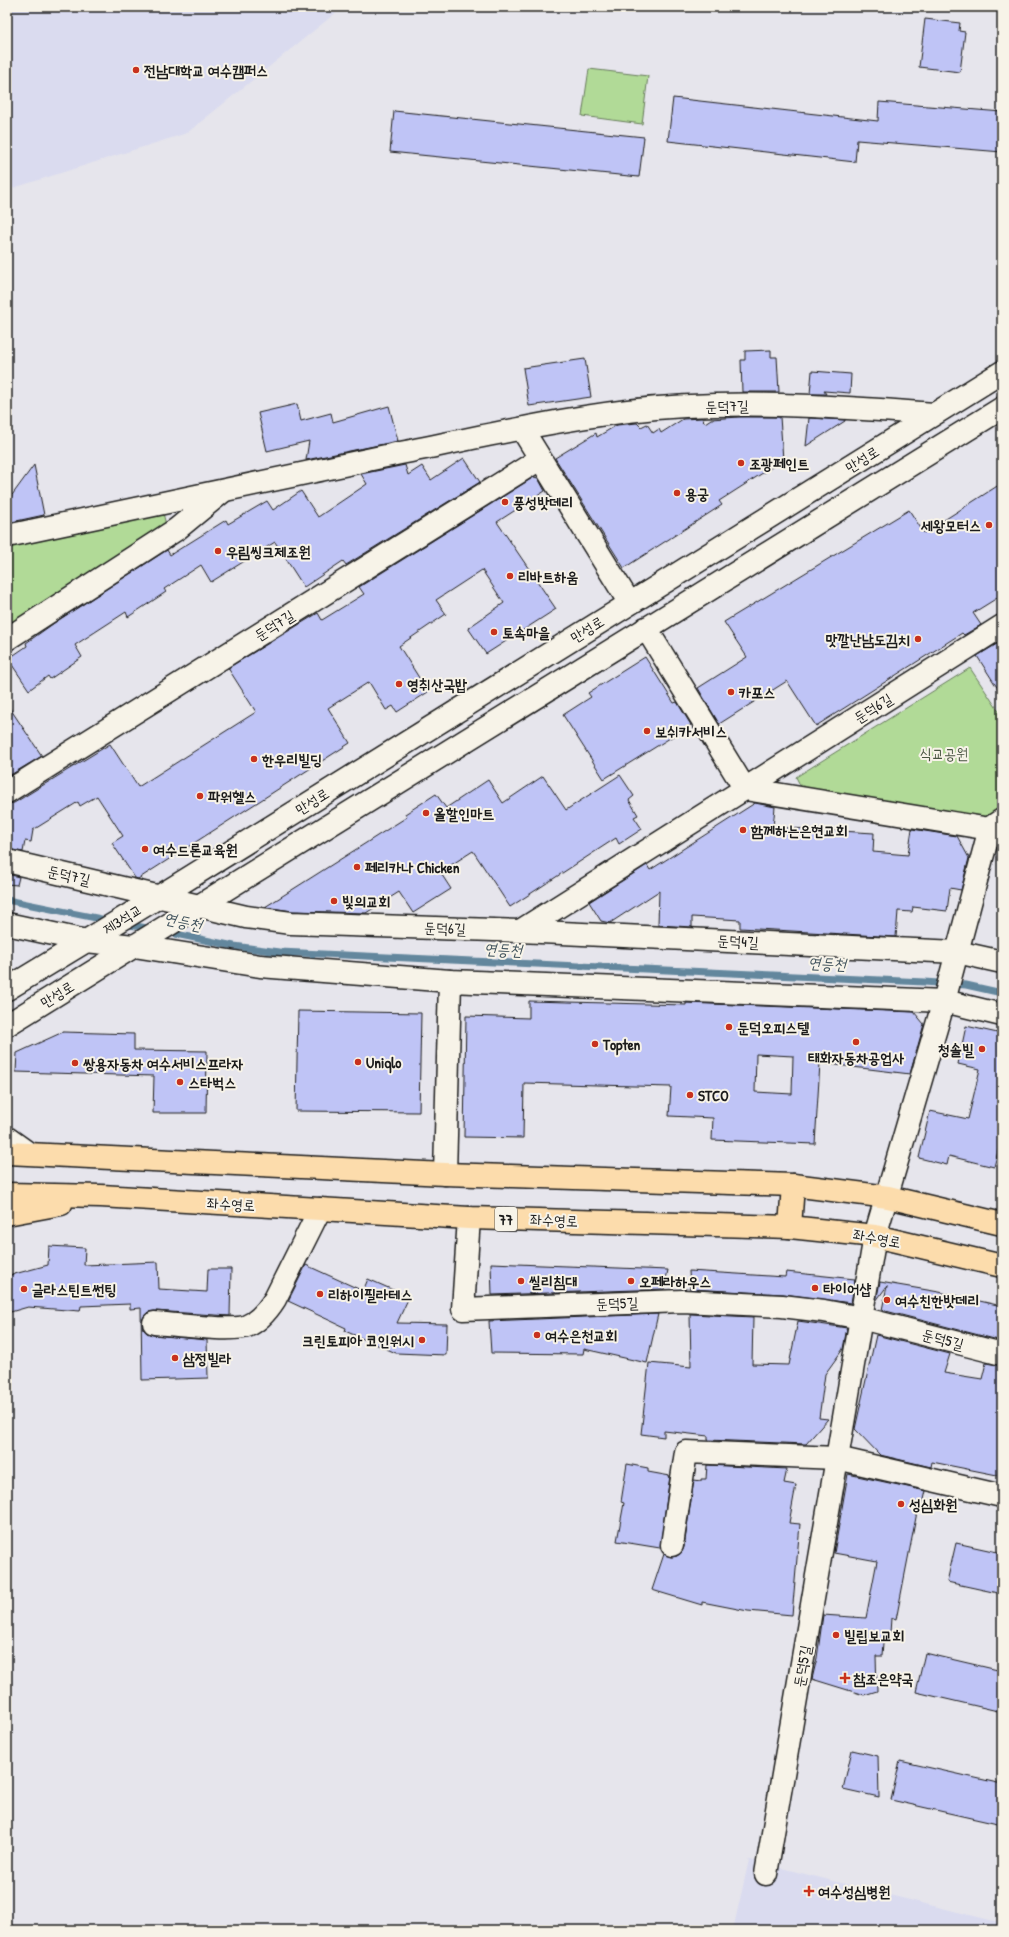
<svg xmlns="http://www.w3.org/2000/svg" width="1009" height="1937" font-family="'Patrick Hand','Poor Story',sans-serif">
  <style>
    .built { fill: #dadbef }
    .green { fill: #b1da97; stroke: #667b5a }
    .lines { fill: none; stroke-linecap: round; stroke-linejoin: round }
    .stream { stroke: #63879d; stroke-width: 7 }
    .building { fill: #bfc4f6; stroke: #1c1c1c; fill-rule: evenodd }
    .minor-casing { stroke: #1c1c1c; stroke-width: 25 }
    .tertiary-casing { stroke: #1c1c1c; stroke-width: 25 }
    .primary-casing { stroke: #1c1c1c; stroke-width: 25 }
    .minor { stroke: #f7f3e8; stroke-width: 22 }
    .tertiary { stroke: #f7f3e8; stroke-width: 22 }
    .primary { stroke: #fcdcac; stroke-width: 22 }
    .poi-dot { fill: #c8321e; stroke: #f7f3e8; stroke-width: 1.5 }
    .labels { text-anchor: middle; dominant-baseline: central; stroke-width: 4; stroke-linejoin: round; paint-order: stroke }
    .shield { fill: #f7f3e8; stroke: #5e5c59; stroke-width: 1 }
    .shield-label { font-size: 14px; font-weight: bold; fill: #1c1c1c }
    .poi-label { font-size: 15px; font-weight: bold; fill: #1c1c1c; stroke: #f7f3e8; text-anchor: start }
    .street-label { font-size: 15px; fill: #1c1c1c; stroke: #f7f3e8 }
    .park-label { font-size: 15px; fill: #495541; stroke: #f7f3e8 }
    .water-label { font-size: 16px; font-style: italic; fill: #40525c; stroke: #f7f3e8 }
  </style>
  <rect width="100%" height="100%" fill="#e6e5ec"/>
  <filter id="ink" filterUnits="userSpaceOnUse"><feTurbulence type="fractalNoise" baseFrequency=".025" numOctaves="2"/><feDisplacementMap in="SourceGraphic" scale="8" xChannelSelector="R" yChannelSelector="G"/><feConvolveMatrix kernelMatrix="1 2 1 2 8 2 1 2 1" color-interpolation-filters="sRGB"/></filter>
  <g filter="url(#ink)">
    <g class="built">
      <polygon points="7,7 343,7 187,133 7,190"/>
      <polygon points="749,1860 1002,1923 1002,1930 733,1930"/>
    </g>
    <g class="green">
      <polygon points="589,69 648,76 642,124 582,116"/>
      <polygon points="163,513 166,525 7,626 7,548"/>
      <polygon points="970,668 1002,716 1002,810 989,819 802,789 796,777"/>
    </g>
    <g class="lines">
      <g class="stream">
        <polyline points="7,900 111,921"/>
        <polyline points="125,924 152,929"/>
        <polyline points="166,932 234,946 280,952 924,982 966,985 1002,993"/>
      </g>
    </g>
    <g class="building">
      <polygon points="925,19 960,23 959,31 965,32 960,72 919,67"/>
      <polygon points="673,98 878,121 879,102 1002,112 1002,152 857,140 855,162 668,141"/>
      <polygon points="394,111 644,137 639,177 390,152"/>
      <polygon points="771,350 771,357 777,357 779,392 742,392 741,360 745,360 745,351"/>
      <polygon points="585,359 591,397 529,406 523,368"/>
      <polygon points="812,371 851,374 850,393 824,391 826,394 810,394"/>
      <polygon points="297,404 301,421 331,413 333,422 389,406 398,441 306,460 309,441 267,451 258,413"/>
      <polygon points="739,417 780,417 783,460 719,501 722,505 624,568 555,458 596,433 597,437 617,425 637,423 641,427 647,424 653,433 659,429 661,433 683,419 702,418 705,423 711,419"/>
      <polygon points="809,418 845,420 845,421 806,446"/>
      <polygon points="464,458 480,482 346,565 343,561 304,587 275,542 211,582 201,565 164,589 166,592 128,617 126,612 75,645 82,657 50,679 48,676 29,690 8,659 27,646 26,643 57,621 167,550 170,555 226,520 228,524 267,501 273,510 301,491 318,517 367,484 361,474 405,465 408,475 422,466 431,480"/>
      <polygon points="34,465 44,515 7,523 7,502"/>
      <polygon points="534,477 538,478 545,491 497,522 556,609 486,654 468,628 504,603 482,570 436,600 446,614 399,646 428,692 397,712 393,706 386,710 369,682 328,708 350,743 138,879 135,878 112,843 123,836 97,796 80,806 78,802 33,830 31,842 25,841 23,852 7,849 7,804 14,803 110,744 138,787 256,712 228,668 318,613 322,620 364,594 359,587"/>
      <polygon points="1002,483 1002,595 973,613 981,625 964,635 962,633 959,635 816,726 787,681 719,724 698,688 747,657 724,622 909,510 924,533"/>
      <polygon points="1002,641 1002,695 977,656"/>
      <polygon points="645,657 674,703 677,702 691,725 604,779 563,715 591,697 588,693"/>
      <polygon points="7,704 42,756 7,777"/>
      <polygon points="620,775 634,796 629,800 638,815 634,817 642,829 619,844 616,838 510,907 473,851 440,872 451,889 413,913 399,892 366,913 292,911 265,907 407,817 405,814 436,794 446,808 488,780 503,803 543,776 566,810"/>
      <polygon points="755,803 775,807 773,827 874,833 873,852 908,855 912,829 957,836 969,858 961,890 950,888 947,911 913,907 912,912 898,911 896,937 740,928 740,920 692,917 692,927 658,925 659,891 610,923 601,921 589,902 647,865 650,870"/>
      <polygon points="7,874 19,877 17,885 7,884"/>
      <path d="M529 1001 686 1005V1003L914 1012 924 1024 910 1074 820 1063 815 1144 712 1140 713 1118 669 1116 671 1087 524 1083 523 1138 464 1137 466 1016 529 1018ZM756 1054 793 1056 792 1094 755 1092Z"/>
      <polygon points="298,1011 421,1013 419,1112 296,1111"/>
      <polygon points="966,1026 1002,1034 1002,1135 994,1167 949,1156 947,1165 919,1158 930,1111 968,1119 980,1069 958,1064"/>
      <polygon points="63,1032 134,1034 134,1050 207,1051 206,1113 153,1113 154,1076 16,1072 17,1053"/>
      <polygon points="49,1246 85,1248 84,1265 158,1262 159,1289 207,1292 208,1269 231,1269 230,1316 155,1311 148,1312 144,1316 142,1322 143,1329 147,1333 153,1335 207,1340 208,1378 142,1380 141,1308 130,1309 130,1304 81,1306 80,1311 28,1307 7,1313 7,1276 48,1265"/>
      <polygon points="491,1263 668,1270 664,1289 492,1295"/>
      <polygon points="306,1265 363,1291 368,1279 409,1297 397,1323 447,1324 446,1355 396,1353 345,1331 346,1328 288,1301"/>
      <polygon points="689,1271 785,1277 786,1272 855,1279 851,1303 783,1294 690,1289"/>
      <polygon points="880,1282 939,1292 1002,1306 1002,1341 882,1310 887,1286 876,1301"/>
      <polygon points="658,1314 647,1363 584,1349 583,1354 491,1353 489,1321"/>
      <polygon points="690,1314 753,1317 752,1364 789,1365 798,1321 847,1328 843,1349 825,1374 819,1418 828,1419 806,1444 708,1440 708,1436 664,1431 664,1437 641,1434 649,1363 691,1367"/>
      <polygon points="876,1335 950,1354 944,1373 982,1379 986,1363 1002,1366 1002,1476 932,1462 931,1467 880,1455 855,1429"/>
      <polygon points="627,1464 648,1468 648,1472 670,1476 660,1548 617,1541 624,1503 621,1502"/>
      <polygon points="707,1465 787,1469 784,1483 796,1485 789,1523 800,1524 792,1615 748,1611 702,1602 702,1605 652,1590 664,1554 671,1557 677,1556 682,1552 684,1547 694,1480 701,1481 701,1479 706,1479"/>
      <polygon points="848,1474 926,1491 922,1508 918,1507 896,1620 891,1618 890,1633 884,1632 882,1656 876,1656 877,1691 864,1695 812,1679 817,1658 823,1615 866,1618 877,1561 834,1553"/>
      <polygon points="956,1543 1002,1553 1002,1594 947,1582"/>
      <polygon points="925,1653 1002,1671 1002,1712 916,1692"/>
      <polygon points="852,1750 878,1756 879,1797 843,1789"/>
      <polygon points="900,1761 1002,1784 1002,1825 891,1800"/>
    </g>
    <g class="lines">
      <defs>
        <g id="minor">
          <polyline points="522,429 629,602"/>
          <path d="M7 536C133 509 260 483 386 456 466 440 547 421 628 411 729 399 833 406 934 414"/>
          <polyline points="646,628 745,789 1002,831"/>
          <polyline points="7,639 177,529 222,492"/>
          <polyline points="7,792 540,459"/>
          <polyline points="7,861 246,917 291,923 520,931 957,952 1002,962"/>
          <polyline points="7,924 86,941 134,946 260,966 450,981 944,1001 1002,1015"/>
          <polyline points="520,931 1002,626"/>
          <polyline points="445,1174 450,981"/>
          <polyline points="469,1218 463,1309 683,1301 782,1306 824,1311 861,1318 1002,1354"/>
          <path d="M154 1323C172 1324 234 1332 247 1326 259 1321 268 1310 275 1299L320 1209"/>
          <polyline points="672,1545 686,1452 837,1458 1002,1496"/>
          <polyline points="766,1874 875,1236 944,1001 990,828 1002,820"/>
        </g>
        <g id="tertiary">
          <polyline points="7,989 152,901 1002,372"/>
          <polyline points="7,1025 1002,408"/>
          <polyline points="7,1138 28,1153"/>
        </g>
        <g id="primary">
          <polyline points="7,1153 445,1174 793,1185 888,1197 1002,1224"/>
          <polyline points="7,1194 101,1196 469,1218 790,1227 875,1236 1002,1266"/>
          <polyline points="7,1214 61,1204"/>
          <polyline points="790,1227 793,1185"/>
        </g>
      </defs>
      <use href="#minor" class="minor-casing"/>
      <use href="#tertiary" class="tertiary-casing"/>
      <use href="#primary" class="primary-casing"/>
      <use href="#minor" class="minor"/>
      <use href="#tertiary" class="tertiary"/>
      <use href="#primary" class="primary"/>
    </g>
  </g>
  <g class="poi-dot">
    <circle cx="136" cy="70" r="4"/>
    <circle cx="741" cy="463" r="4"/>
    <circle cx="677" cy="493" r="4"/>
    <circle cx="505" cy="502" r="4"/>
    <circle cx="989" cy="525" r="4"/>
    <circle cx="218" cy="551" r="4"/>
    <circle cx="510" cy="576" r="4"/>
    <circle cx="494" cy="632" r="4"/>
    <circle cx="918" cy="639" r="4"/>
    <circle cx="399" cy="684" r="4"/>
    <circle cx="731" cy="692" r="4"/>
    <circle cx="647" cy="731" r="4"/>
    <circle cx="254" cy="759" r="4"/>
    <circle cx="200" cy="796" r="4"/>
    <circle cx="426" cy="813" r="4"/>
    <circle cx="743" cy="830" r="4"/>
    <circle cx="145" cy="849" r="4"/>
    <circle cx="357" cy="867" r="4"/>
    <circle cx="334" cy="901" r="4"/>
    <circle cx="729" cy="1027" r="4"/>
    <circle cx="856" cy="1042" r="4"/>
    <circle cx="595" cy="1044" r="4"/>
    <circle cx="982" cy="1049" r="4"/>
    <circle cx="358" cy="1062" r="4"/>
    <circle cx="75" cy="1063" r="4"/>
    <circle cx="180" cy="1082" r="4"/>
    <circle cx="690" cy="1095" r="4"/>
    <circle cx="521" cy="1281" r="4"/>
    <circle cx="631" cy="1281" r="4"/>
    <circle cx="815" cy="1288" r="4"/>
    <circle cx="24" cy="1289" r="4"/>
    <circle cx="320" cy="1294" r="4"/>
    <circle cx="887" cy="1300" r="4"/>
    <circle cx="537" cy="1335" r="4"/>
    <circle cx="422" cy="1340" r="4"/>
    <circle cx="175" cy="1358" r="4"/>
    <circle cx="901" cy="1504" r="4"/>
    <circle cx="836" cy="1635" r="4"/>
    <path d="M843 1672h4v4h4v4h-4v4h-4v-4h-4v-4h4z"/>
    <path d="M807 1885h4v4h4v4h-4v4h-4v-4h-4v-4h4z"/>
  </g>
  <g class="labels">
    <rect class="shield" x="495" y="1207" width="22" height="24" rx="3"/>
    <g class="shield-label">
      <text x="506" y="1219">77</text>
    </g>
    <g class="poi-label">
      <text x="144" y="70">전남대학교 여수캠퍼스</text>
      <text x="749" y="463">조광페인트</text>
      <text x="685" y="493">용궁</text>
      <text x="513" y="502">풍성밧데리</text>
      <text x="981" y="525" text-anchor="end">세왕모터스</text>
      <text x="226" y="551">우림씽크제조원</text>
      <text x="518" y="576">리바트하움</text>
      <text x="502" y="632">토속마을</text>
      <text x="910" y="639" text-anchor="end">맛깔난남도김치</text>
      <text x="407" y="684">영취산국밥</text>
      <text x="739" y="692">카포스</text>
      <text x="655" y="731">보쉬카서비스</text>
      <text x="262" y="759">한우리빌딩</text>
      <text x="208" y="796">파워헬스</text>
      <text x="434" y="813">올할인마트</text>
      <text x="751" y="830">함께하는은현교회</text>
      <text x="153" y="849">여수드론교육원</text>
      <text x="365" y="867">페리카나 Chicken</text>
      <text x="342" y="901">빛의교회</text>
      <text x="737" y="1027">둔덕오피스텔</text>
      <text x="603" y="1044">Topten</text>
      <text x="974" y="1049" text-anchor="end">청솔빌</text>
      <text x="856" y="1057" text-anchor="middle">태화자동차공업사</text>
      <text x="366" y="1062">Uniqlo</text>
      <text x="83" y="1063">쌍용자동차 여수서비스프라자</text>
      <text x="188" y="1082">스타벅스</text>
      <text x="698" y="1095">STCO</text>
      <text x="529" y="1281">씰리침대</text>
      <text x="639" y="1281">오페라하우스</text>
      <text x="823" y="1288">타이어샵</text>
      <text x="32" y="1289">글라스틴트썬팅</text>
      <text x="328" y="1294">리하이필라테스</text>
      <text x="895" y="1300">여수친한밧데리</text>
      <text x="545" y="1335">여수은천교회</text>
      <text x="414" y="1340" text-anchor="end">크린토피아 코인워시</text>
      <text x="183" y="1358">삼정빌라</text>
      <text x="909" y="1504">성심화원</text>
      <text x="844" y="1635">빌립보교회</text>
      <text x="853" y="1678">참조은약국</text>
      <text x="818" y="1891">여수성심병원</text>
    </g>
    <g class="street-label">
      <text transform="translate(727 406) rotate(-1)">둔덕7길</text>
      <text transform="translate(862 459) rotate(-32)">만성로</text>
      <text transform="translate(274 625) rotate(-32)">둔덕7길</text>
      <text transform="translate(587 629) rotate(-32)">만성로</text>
      <text transform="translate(873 708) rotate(-32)">둔덕6길</text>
      <text transform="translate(312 801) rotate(-32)">만성로</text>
      <text transform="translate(69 875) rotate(13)">둔덕7길</text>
      <text transform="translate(122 919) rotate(-32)">제3석교</text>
      <text transform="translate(445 928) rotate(2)">둔덕6길</text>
      <text transform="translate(738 941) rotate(3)">둔덕4길</text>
      <text transform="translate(57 994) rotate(-32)">만성로</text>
      <text transform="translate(231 1204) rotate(3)">좌수영로</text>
      <text transform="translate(554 1220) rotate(2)">좌수영로</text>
      <text transform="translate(877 1238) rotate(10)">좌수영로</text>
      <text transform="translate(617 1303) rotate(-2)">둔덕5길</text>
      <text transform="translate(943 1339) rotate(15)">둔덕5길</text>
      <text transform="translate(802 1666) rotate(-80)">둔덕5길</text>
    </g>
    <g class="park-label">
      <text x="944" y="753">식교공원</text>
    </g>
    <g class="water-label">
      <text transform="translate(183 921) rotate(12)">연등천</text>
      <text transform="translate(503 949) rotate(3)">연등천</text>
      <text transform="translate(827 963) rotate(3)">연등천</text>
    </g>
  </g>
  <rect width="1009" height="1937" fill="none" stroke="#f7f3e8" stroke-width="24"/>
  <rect x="12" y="12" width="985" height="1913" fill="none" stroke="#1c1c1c" stroke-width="1.5" filter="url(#ink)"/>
</svg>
